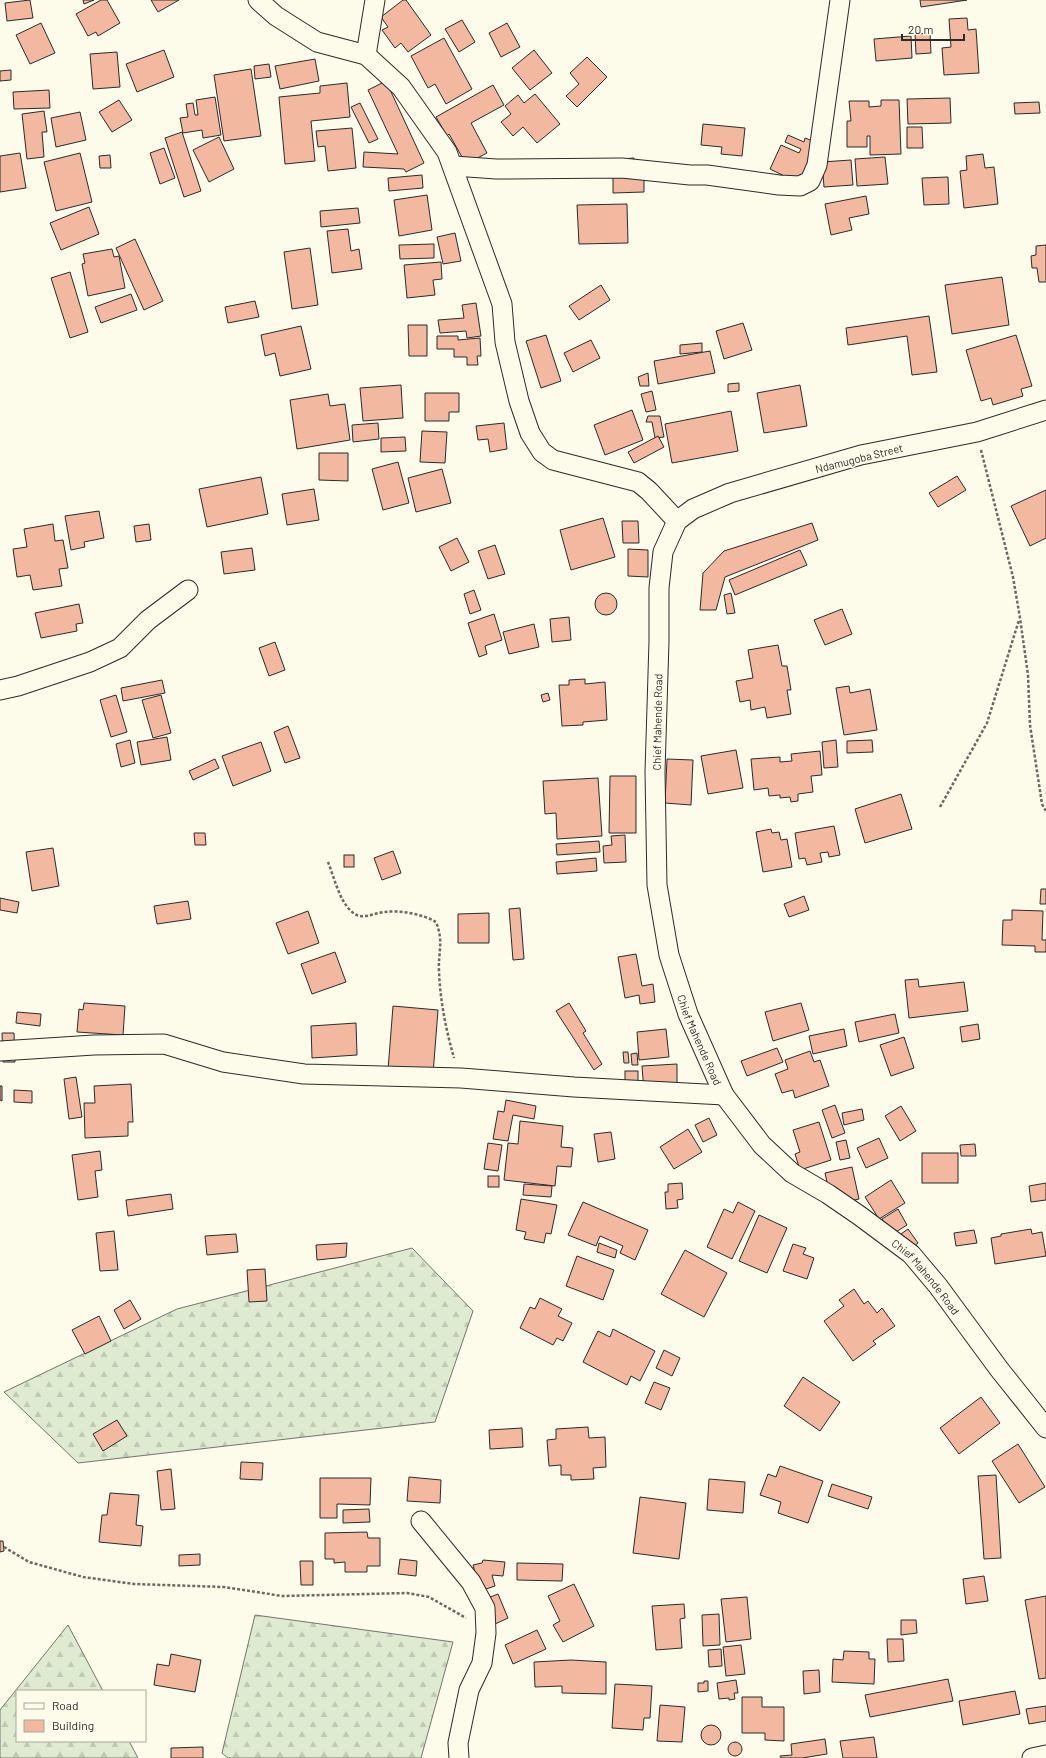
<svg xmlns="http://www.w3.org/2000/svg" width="1046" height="1758" font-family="Barlow,sans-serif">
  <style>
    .forest { fill: url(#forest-firs); stroke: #74746e }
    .building { fill: #f2b8a0; stroke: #2b2b2b }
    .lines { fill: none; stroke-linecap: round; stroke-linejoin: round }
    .minor-casing { stroke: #2b2b2b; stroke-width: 21 }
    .path { stroke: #6a6964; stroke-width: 2.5; stroke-dasharray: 3 2; stroke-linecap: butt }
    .minor { stroke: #fdfbea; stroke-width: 19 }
    .labels { text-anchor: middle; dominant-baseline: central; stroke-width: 3; stroke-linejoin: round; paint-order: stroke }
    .street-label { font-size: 11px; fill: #2b2b2b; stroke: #fdfbea }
  </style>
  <defs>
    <pattern id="forest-firs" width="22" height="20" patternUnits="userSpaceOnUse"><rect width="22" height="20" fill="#deebd1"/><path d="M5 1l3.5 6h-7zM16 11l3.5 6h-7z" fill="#bfcab4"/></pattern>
  </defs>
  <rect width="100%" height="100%" fill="#fdfbea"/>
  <g class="forest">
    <polygon points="412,1248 473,1311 435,1422 78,1463 4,1392 177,1309"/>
    <polygon points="255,1615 453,1642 421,1758 228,1758 222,1753"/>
    <polygon points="68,1625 103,1691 17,1691 17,1741 129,1741 138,1758 0,1758 0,1710"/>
  </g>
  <g class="building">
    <polygon points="30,0 33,18 7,21 5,3"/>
    <polygon points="83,0 94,0 84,4"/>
    <polygon points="101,0 107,0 120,23 98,36 96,32 88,36 76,14"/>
    <polygon points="151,0 179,0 158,12"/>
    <polygon points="403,0 406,0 431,35 408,52 401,43 395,48 382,30 388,27 381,17"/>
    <polygon points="920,0 967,0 921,7"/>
    <polygon points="967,18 968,30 976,29 979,73 944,75 942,48 951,47 949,19"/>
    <polygon points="462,20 475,42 459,52 445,29"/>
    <polygon points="41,23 55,53 30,64 16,35"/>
    <polygon points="507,23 520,47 501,57 489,33"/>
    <polygon points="930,33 931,53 916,54 915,34"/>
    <polygon points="911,36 912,58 876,61 874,39"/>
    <polygon points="444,38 472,89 446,104 435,84 428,88 411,56"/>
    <polygon points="164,50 174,77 137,92 126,64"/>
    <polygon points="534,50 552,73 530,90 512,68"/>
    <polygon points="117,52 120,87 93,89 90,54"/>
    <polygon points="587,57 607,77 577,107 566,96 579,84 570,73"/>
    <polygon points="315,59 319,81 280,89 275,66"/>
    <polygon points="269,64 271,77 255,79 254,66"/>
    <polygon points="251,69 261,136 224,141 214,75"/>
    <polygon points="11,70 11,80 0,81 0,71"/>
    <polygon points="386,81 424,163 406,172 404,169 363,167 364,152 398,154 368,90"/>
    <polygon points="347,83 350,117 311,121 315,161 285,164 279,97 320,93 320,86"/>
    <polygon points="493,85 504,105 471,123 487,153 466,164 449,134 447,136 436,117"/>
    <polygon points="49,90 50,108 14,109 13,92"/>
    <polygon points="535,94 560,124 537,143 523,127 513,136 501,122 511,114 505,106 518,95 524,103"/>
    <polygon points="215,97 221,135 203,138 202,130 183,133 180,118 188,117 186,104 193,103 195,115 198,115 196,100"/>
    <polygon points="950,98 951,123 908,124 907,99"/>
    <polygon points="119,100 132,120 112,132 99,112"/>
    <polygon points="881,100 899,100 901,154 870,155 870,136 867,136 867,147 847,147 847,121 851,121 849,101 869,101 869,107 881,106"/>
    <polygon points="1039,102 1040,113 1015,114 1014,103"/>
    <polygon points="360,103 378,139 369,143 351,107"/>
    <polygon points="44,111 47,132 42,132 44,157 27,159 22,114"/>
    <polygon points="80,112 86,140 56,147 51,118"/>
    <polygon points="703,124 745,128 742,156 721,154 722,147 701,145"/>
    <polygon points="907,127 922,127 923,148 907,148"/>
    <polygon points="352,128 356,168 328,171 325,146 318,147 316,131"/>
    <polygon points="182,132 201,191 184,197 165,138"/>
    <polygon points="788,135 804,142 805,138 818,143 801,184 770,169 781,145 799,153 801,149 785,142"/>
    <polygon points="219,137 234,169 209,182 193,150"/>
    <polygon points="164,148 175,178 160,184 150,153"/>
    <polygon points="20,153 26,188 0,192 0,156"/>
    <polygon points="80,153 92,202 56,211 44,162"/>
    <polygon points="983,154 985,168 994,167 998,204 964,208 960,171 967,170 966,156"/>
    <polygon points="110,155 111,168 100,168 99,156"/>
    <polygon points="885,157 888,184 857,186 855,159"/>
    <polygon points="634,158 635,171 644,171 644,192 613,193 613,176 607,160"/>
    <polygon points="851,160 853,185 824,187 822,162"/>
    <polygon points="422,175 423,188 389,191 388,178"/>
    <polygon points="948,177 949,204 924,205 922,178"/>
    <polygon points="427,195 432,230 399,236 394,200"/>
    <polygon points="866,196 869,214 849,218 852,230 831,235 825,204"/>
    <polygon points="627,204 628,243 579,244 577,205"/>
    <polygon points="89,207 99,234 61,250 50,223"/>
    <polygon points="358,208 360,223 321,227 320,211"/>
    <polygon points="348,229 351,251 359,249 362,269 332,273 327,231"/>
    <polygon points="455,233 461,261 443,264 437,237"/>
    <polygon points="135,239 163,301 144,310 116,248"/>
    <polygon points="434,244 434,258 400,259 399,245"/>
    <polygon points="1046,245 1046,282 1039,282 1037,268 1032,268 1031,256 1036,255 1036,246"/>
    <polygon points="310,248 318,305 292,309 284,252"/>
    <polygon points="112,249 114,257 119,256 125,288 88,296 82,264 85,263 83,254"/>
    <polygon points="441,262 442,279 433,280 435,295 407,298 404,265"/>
    <polygon points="70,272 88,332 70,338 51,278"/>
    <polygon points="1002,277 1009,325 952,334 945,285"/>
    <polygon points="601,285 610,300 579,320 569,306"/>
    <polygon points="131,294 137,310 101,323 95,307"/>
    <polygon points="255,301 259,317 228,323 225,307"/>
    <polygon points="476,303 481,336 467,338 466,331 440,333 438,320 464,318 462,305"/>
    <polygon points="929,316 937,372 912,375 907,336 848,345 846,328"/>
    <polygon points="743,323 752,350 724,359 716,331"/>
    <polygon points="408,325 427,325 427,356 409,356"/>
    <polygon points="301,326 311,369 280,376 275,353 265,356 261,335"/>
    <polygon points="546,335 561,381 541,388 526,341"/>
    <polygon points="1016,335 1032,386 1021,389 1023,396 993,405 991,398 981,401 966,350"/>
    <polygon points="437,336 458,336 458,340 480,338 481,356 477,356 478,365 467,365 467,357 454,357 454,349 437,349"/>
    <polygon points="591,340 600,358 573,372 564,353"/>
    <polygon points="702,343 702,352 680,354 680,345"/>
    <polygon points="710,351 715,373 658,384 654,361"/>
    <polygon points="648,373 649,386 640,386 638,377"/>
    <polygon points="739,383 739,391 728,392 728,384"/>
    <polygon points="401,385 403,418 363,421 360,388"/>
    <polygon points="800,385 807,426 764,433 757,393"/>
    <polygon points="652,391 656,410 646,412 641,394"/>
    <polygon points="425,393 459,393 459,412 449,412 449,421 425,421"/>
    <polygon points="328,394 330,406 345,404 350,440 297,449 290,400"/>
    <polygon points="632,410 643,440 605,455 594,425"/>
    <polygon points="731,411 738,451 672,463 665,424"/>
    <polygon points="648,416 660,416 664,437 655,438 652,422 646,422"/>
    <polygon points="378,423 379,439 353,442 352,425"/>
    <polygon points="504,423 507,449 490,452 488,439 478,440 476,426"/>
    <polygon points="422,431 447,432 445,463 420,462"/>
    <polygon points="658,436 664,447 634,463 628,452"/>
    <polygon points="405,437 406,451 381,452 381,438"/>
    <polygon points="319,453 348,453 348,481 319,480"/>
    <polygon points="398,462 409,503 383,510 372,469"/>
    <polygon points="442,469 451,503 416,512 408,478"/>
    <polygon points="957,476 966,490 938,507 929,493"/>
    <polygon points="261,477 268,514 207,527 199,489"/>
    <polygon points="314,489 319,520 287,525 282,494"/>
    <polygon points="1046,490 1046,538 1030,546 1011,506"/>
    <polygon points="99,511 104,538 84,542 85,547 71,550 65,516"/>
    <polygon points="603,518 615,557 571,570 560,530"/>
    <polygon points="622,521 638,521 639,543 623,543"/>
    <polygon points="812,523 818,540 725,577 716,610 700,610 703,573 724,551"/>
    <polygon points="53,524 55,541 63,540 68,568 59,569 62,586 33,590 30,575 17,577 13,549 27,547 24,529"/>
    <polygon points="149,524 151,540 136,542 134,526"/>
    <polygon points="457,538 469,562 451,571 439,547"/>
    <polygon points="495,545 505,574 488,579 478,551"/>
    <polygon points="252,548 255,570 224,574 221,552"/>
    <polygon points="628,549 648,550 648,577 628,576"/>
    <polygon points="800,550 807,565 735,595 729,580"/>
    <polygon points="474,590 481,610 470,614 464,594"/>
    <polygon points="731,593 735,613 727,614 724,595"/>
    <circle cx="606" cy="604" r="11"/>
    <polygon points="79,604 83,623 76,624 77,631 41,638 35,613"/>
    <polygon points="842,609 852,634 825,645 814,620"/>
    <polygon points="494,614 502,640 485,646 487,654 479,657 468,623"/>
    <polygon points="569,617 571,640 552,642 550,619"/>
    <polygon points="534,624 539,647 509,654 503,632"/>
    <polygon points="275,642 285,670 269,676 259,648"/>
    <polygon points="778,645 782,666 787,666 791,690 787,690 791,714 767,718 765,707 751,710 750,700 740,702 736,681 753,678 748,650"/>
    <polygon points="585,679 585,684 605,682 607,720 583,722 583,725 562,726 559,685 569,685 569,680"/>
    <polygon points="162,680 165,693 123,701 121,688"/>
    <polygon points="849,686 850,693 870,689 877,730 844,735 836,688"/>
    <polygon points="548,693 550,700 543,702 541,695"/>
    <polygon points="116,695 127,732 111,737 100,700"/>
    <polygon points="161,695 171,733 153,738 142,700"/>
    <polygon points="288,726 300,758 285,763 274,732"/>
    <polygon points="167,737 171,760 141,765 137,742"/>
    <polygon points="130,740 135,763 121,767 116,744"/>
    <polygon points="836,740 838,767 824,768 822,742"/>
    <polygon points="872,740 873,752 847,753 847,741"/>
    <polygon points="261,742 271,771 233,786 222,756"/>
    <polygon points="736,750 743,788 708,794 701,756"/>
    <polygon points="820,751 822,775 811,776 813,792 798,794 798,801 791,802 790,797 780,798 780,795 769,796 768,788 754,790 751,759 780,757 780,762 792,761 791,754"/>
    <polygon points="215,759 219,768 193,780 189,771"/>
    <polygon points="667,759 693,760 691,805 665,803"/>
    <polygon points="610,776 636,776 636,833 609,833"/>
    <polygon points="598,778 602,836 557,839 556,813 545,814 543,781"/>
    <polygon points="901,794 912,829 865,843 855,809"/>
    <polygon points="834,826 840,855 829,857 828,852 820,853 822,862 807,865 805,858 799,859 795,833"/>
    <polygon points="771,829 772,833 779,832 781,840 787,839 792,867 763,872 756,832"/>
    <polygon points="194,833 205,833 206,845 195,845"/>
    <polygon points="625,835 626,862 604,863 603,846 612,845 611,836"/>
    <polygon points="599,841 600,852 557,855 556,844"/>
    <polygon points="53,848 59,886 32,891 26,852"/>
    <polygon points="393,851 401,873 382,880 374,858"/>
    <rect x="344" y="855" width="10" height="12"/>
    <polygon points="596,858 597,871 557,874 556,862"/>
    <polygon points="1041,889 1046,889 1046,904 1040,904"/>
    <polygon points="804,896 809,910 789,917 784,904"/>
    <polygon points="0,898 19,902 17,913 0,910"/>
    <polygon points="188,901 191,919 157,924 154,906"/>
    <polygon points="520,908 524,959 513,960 509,909"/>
    <polygon points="1012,910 1043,911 1042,940 1046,940 1046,952 1035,952 1035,946 1002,945 1003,920 1012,920"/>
    <polygon points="308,911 319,943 288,954 276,923"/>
    <polygon points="489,913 489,943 458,943 458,914"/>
    <polygon points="335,952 346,982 312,994 301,964"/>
    <polygon points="636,954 642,986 653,984 655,1002 640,1004 639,995 625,998 618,957"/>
    <polygon points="918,979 919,987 964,982 968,1011 909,1018 905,980"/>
    <polygon points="84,1003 125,1006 123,1035 77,1032 79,1009 83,1010"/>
    <polygon points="569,1003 586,1031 583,1033 602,1064 594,1070 556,1011"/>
    <polygon points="801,1003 809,1030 773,1041 765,1012"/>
    <polygon points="393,1006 438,1010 433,1074 388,1070"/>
    <polygon points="17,1012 41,1014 40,1026 16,1023"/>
    <polygon points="895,1014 899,1033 859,1042 855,1022"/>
    <polygon points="356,1023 357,1055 312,1058 311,1026"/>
    <polygon points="978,1024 980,1039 962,1042 960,1027"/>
    <polygon points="666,1029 669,1057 639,1060 637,1032"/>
    <polygon points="844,1029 847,1046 813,1054 809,1036"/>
    <polygon points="2,1033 14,1033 15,1062 3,1062"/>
    <polygon points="904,1037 914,1068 891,1076 880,1045"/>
    <polygon points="777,1048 783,1062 747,1076 741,1061"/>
    <polygon points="810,1051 814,1062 820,1060 829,1086 795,1098 793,1090 782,1093 775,1074 788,1069 785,1060"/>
    <polygon points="623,1052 628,1052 629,1063 624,1063"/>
    <polygon points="637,1053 638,1065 632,1065 631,1054"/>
    <polygon points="677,1064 677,1083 671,1083 644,1092 642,1066"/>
    <rect x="625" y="1071" width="13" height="25"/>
    <polygon points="76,1077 82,1117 69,1119 64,1079"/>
    <polygon points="131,1084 133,1122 128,1122 128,1136 85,1138 84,1103 95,1103 94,1086"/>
    <polygon points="0,1086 2,1086 2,1101 0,1100"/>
    <polygon points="14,1090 32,1091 32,1103 14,1102"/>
    <polygon points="506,1100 536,1106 534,1119 513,1115 508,1141 493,1139 498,1111 504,1112"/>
    <polygon points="835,1105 845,1133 832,1138 822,1110"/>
    <polygon points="901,1106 916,1131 900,1141 885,1116"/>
    <polygon points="862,1109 864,1120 844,1125 842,1113"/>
    <polygon points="709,1118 717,1135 703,1142 695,1125"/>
    <polygon points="520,1121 563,1126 561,1147 573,1148 571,1167 557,1166 555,1186 504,1180 508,1143 518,1144"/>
    <polygon points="819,1122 831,1160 800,1170 795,1154 800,1152 793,1130"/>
    <polygon points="688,1129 702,1152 674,1169 660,1147"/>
    <polygon points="611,1132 615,1159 598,1162 594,1134"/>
    <polygon points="879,1138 888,1158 866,1168 857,1148"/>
    <polygon points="846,1140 850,1158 840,1160 836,1142"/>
    <polygon points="488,1143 502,1145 498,1171 484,1169"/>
    <polygon points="975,1144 976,1156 961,1156 960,1145"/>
    <polygon points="100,1151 102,1170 95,1171 98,1197 78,1200 72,1155"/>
    <rect x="922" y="1153" width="36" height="30"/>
    <polygon points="852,1167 859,1199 832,1205 825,1173"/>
    <rect x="488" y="1176" width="11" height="11"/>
    <polygon points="891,1180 905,1203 879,1219 865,1197"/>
    <polygon points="682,1183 683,1199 677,1200 678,1208 666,1209 665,1192 668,1192 668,1184"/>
    <polygon points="1046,1183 1046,1200 1031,1202 1029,1186"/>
    <polygon points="524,1184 552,1186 551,1197 523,1195"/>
    <polygon points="171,1194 173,1209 128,1216 126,1200"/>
    <polygon points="521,1199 557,1205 551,1234 546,1233 544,1243 524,1239 526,1232 516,1230"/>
    <polygon points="583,1202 648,1230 635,1260 620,1253 623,1246 600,1236 596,1246 568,1235"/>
    <polygon points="738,1202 755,1211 732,1259 707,1247 724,1209 733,1213"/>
    <polygon points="898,1209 907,1225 891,1235 882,1219"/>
    <polygon points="759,1215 787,1228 767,1273 739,1261"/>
    <polygon points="908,1229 918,1243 901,1255 891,1241"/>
    <polygon points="1031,1229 1032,1234 1042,1232 1046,1256 995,1264 991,1238 1001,1236 1001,1234"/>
    <polygon points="974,1230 977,1243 956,1246 954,1233"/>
    <polygon points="114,1231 118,1270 100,1271 96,1233"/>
    <polygon points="236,1234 238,1252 207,1255 205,1236"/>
    <polygon points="347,1243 346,1257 317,1260 316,1245"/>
    <polygon points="599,1243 617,1250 615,1258 597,1252"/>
    <polygon points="793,1244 806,1248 803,1254 814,1258 807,1279 783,1271"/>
    <polygon points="685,1250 727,1273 704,1317 661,1294"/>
    <polygon points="577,1256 614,1270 603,1300 566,1286"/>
    <polygon points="265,1269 267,1301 249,1302 247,1270"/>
    <polygon points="854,1289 864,1304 868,1301 877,1313 882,1308 895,1326 873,1341 876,1344 853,1361 824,1321 844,1306 839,1300"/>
    <polygon points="540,1298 562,1309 558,1316 572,1323 563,1341 557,1338 553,1345 520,1328 530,1307 535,1309"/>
    <polygon points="130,1300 141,1319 124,1329 114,1310"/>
    <polygon points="99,1316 111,1341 85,1354 72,1330"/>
    <polygon points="613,1329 655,1351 640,1381 631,1376 627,1385 583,1362 598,1331 610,1337"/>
    <polygon points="664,1350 680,1358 672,1376 656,1368"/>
    <polygon points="803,1377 840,1402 820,1431 784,1406"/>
    <polygon points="654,1382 670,1388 661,1410 645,1403"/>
    <polygon points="981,1397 1000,1423 959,1454 940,1428"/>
    <polygon points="117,1420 127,1436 103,1451 93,1434"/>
    <polygon points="588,1427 589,1438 605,1437 606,1467 593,1468 594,1479 571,1480 571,1475 561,1475 561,1465 549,1466 547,1440 556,1439 556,1429"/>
    <polygon points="522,1428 523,1447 490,1449 489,1430"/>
    <polygon points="1018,1444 1045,1487 1019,1503 992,1461"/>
    <polygon points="241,1462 263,1463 262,1480 240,1479"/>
    <polygon points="780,1466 823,1481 808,1523 778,1513 781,1502 760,1495 768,1474 776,1477"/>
    <polygon points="171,1469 175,1509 161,1510 157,1471"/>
    <polygon points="996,1475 1001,1558 984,1559 978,1476"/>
    <polygon points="409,1477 441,1480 440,1503 407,1501"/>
    <polygon points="320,1478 371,1478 370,1505 337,1504 337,1518 320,1518"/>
    <polygon points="709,1479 745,1482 743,1513 707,1510"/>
    <polygon points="832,1484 872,1497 868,1509 828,1496"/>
    <polygon points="110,1493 139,1495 136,1525 143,1526 141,1546 99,1542 102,1515 107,1515"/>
    <polygon points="640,1497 686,1503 679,1559 633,1553"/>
    <polygon points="369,1509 370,1522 343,1523 343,1510"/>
    <polygon points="367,1532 368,1538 380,1538 380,1566 367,1566 367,1572 345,1572 345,1562 334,1563 334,1559 325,1559 325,1533"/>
    <polygon points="0,1541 3,1541 4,1551 0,1552"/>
    <polygon points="200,1554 200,1565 179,1566 179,1555"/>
    <polygon points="400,1559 417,1561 416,1576 398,1574"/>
    <polygon points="483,1560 505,1562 503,1576 492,1575 495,1586 480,1591 473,1565 482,1563"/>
    <polygon points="300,1561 313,1561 313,1585 301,1585"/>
    <polygon points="517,1563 563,1564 562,1581 517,1580"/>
    <polygon points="984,1576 988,1601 966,1604 963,1579"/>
    <polygon points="574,1584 594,1626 563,1642 553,1625 560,1621 548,1596"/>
    <polygon points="498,1594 508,1618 493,1625 483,1600"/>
    <polygon points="1046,1596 1046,1678 1039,1679 1025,1600"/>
    <polygon points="747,1597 751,1639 726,1642 721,1599"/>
    <polygon points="684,1604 685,1618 680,1619 682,1648 656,1650 652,1606"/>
    <polygon points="719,1614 720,1645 703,1646 702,1615"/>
    <polygon points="901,1620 916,1620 917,1633 901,1635"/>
    <polygon points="537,1630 546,1649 513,1664 505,1645"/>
    <polygon points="887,1639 903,1639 904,1661 888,1662"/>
    <polygon points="741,1645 745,1674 726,1676 723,1647"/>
    <polygon points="721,1649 722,1666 709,1667 708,1650"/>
    <polygon points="844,1651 869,1652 869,1659 875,1659 874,1684 832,1682 833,1659 843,1660"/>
    <polygon points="171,1654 201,1660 195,1692 154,1685 157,1664 169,1666"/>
    <polygon points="571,1660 606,1662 606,1694 562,1693 562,1686 535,1687 534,1662"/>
    <polygon points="819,1670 820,1692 804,1694 803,1671"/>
    <polygon points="948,1679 953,1701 870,1717 865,1695"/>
    <polygon points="736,1680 738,1693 734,1693 735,1699 729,1700 729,1698 719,1699 717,1683"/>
    <polygon points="704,1681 708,1681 708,1691 698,1692 698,1683 704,1683"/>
    <polygon points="615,1684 652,1686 650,1718 644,1718 643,1730 612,1728"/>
    <polygon points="1015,1691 1020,1714 963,1725 959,1701"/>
    <polygon points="742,1697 762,1697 762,1707 784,1707 784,1741 765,1740 765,1733 742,1733"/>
    <polygon points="660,1705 685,1707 682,1742 657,1741"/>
    <polygon points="1046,1706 1046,1721 1029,1724 1026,1709"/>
    <circle cx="711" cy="1735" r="10"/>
    <polygon points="874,1737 877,1758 843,1758 840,1741"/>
    <polygon points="825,1739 827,1754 802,1758 781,1758 780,1756 792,1755 791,1744"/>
    <circle cx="735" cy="1749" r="7"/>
    <polygon points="203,1747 203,1758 171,1758 171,1748"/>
  </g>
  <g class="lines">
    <defs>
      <g id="minor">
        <polyline points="258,0 276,16 317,42 366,55 401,87 447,152 502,304 505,342 519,401 530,433 542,452 553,460 638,482 649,491 677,521"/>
        <polyline points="366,55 375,0"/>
        <polyline points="454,166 496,169 622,168 690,175 707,175 779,185 800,186 810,181 817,165 840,0"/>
        <path id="s1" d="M1046 410 977 432 861 455 730 493 693 509 677 521 663 552 659 588V641L655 772 657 885 669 955 688 1014 724 1095 762 1145 792 1173 828 1194 860 1216 911 1254 938 1286 999 1369 1046 1428"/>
        <polyline points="0,690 18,686 90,662 120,648 148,620 188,590"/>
        <polyline points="0,1051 94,1045 164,1044 223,1062 304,1074 461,1078 574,1087 724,1095"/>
        <polyline points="421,1521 471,1582 485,1608 486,1633 482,1663 469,1690 458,1743 459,1758"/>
        <polyline points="1032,1758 1046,1755"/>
      </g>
    </defs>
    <use href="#minor" class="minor-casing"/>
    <g class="path">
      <polyline points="981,450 1013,577 1020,618 1028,675 1030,725 1042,804 1046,811"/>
      <polyline points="940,807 987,723 1019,620"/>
      <path d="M328 862C334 877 339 899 350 910 361 922 372 913 385 912 401 910 422 914 436 922 444 942 438 952 439 971 440 1000 446 1030 454 1058"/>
      <polyline points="4,1547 29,1562 83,1577 134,1584 224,1587 282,1596 407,1593 429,1597 466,1618"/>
    </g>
    <use href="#minor" class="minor"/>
  </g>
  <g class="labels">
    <g class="street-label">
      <text transform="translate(859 458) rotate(-14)">Ndamugoba Street</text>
      <text transform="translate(657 722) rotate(-89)">Chief Mahende Road</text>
      <text stroke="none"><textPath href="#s1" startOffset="916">Chief Mahende Road</textPath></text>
      <text stroke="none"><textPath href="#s1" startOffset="1251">Chief Mahende Road</textPath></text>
    </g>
  </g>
  <rect x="16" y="1690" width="130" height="52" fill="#fdfbea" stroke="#a9a89e"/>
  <rect x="24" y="1703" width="20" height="6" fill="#fdfbea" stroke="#a9a89e"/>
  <text x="52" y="1710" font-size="12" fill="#2b2b2b">Road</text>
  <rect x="24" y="1720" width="20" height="12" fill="#f2b8a0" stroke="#a9a89e"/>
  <text x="52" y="1730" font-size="12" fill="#2b2b2b">Building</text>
  <path d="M902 34v6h62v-6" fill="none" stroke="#2b2b2b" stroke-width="2"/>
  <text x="908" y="34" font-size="12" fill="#2b2b2b" stroke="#fdfbea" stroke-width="3" paint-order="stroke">20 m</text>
</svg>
